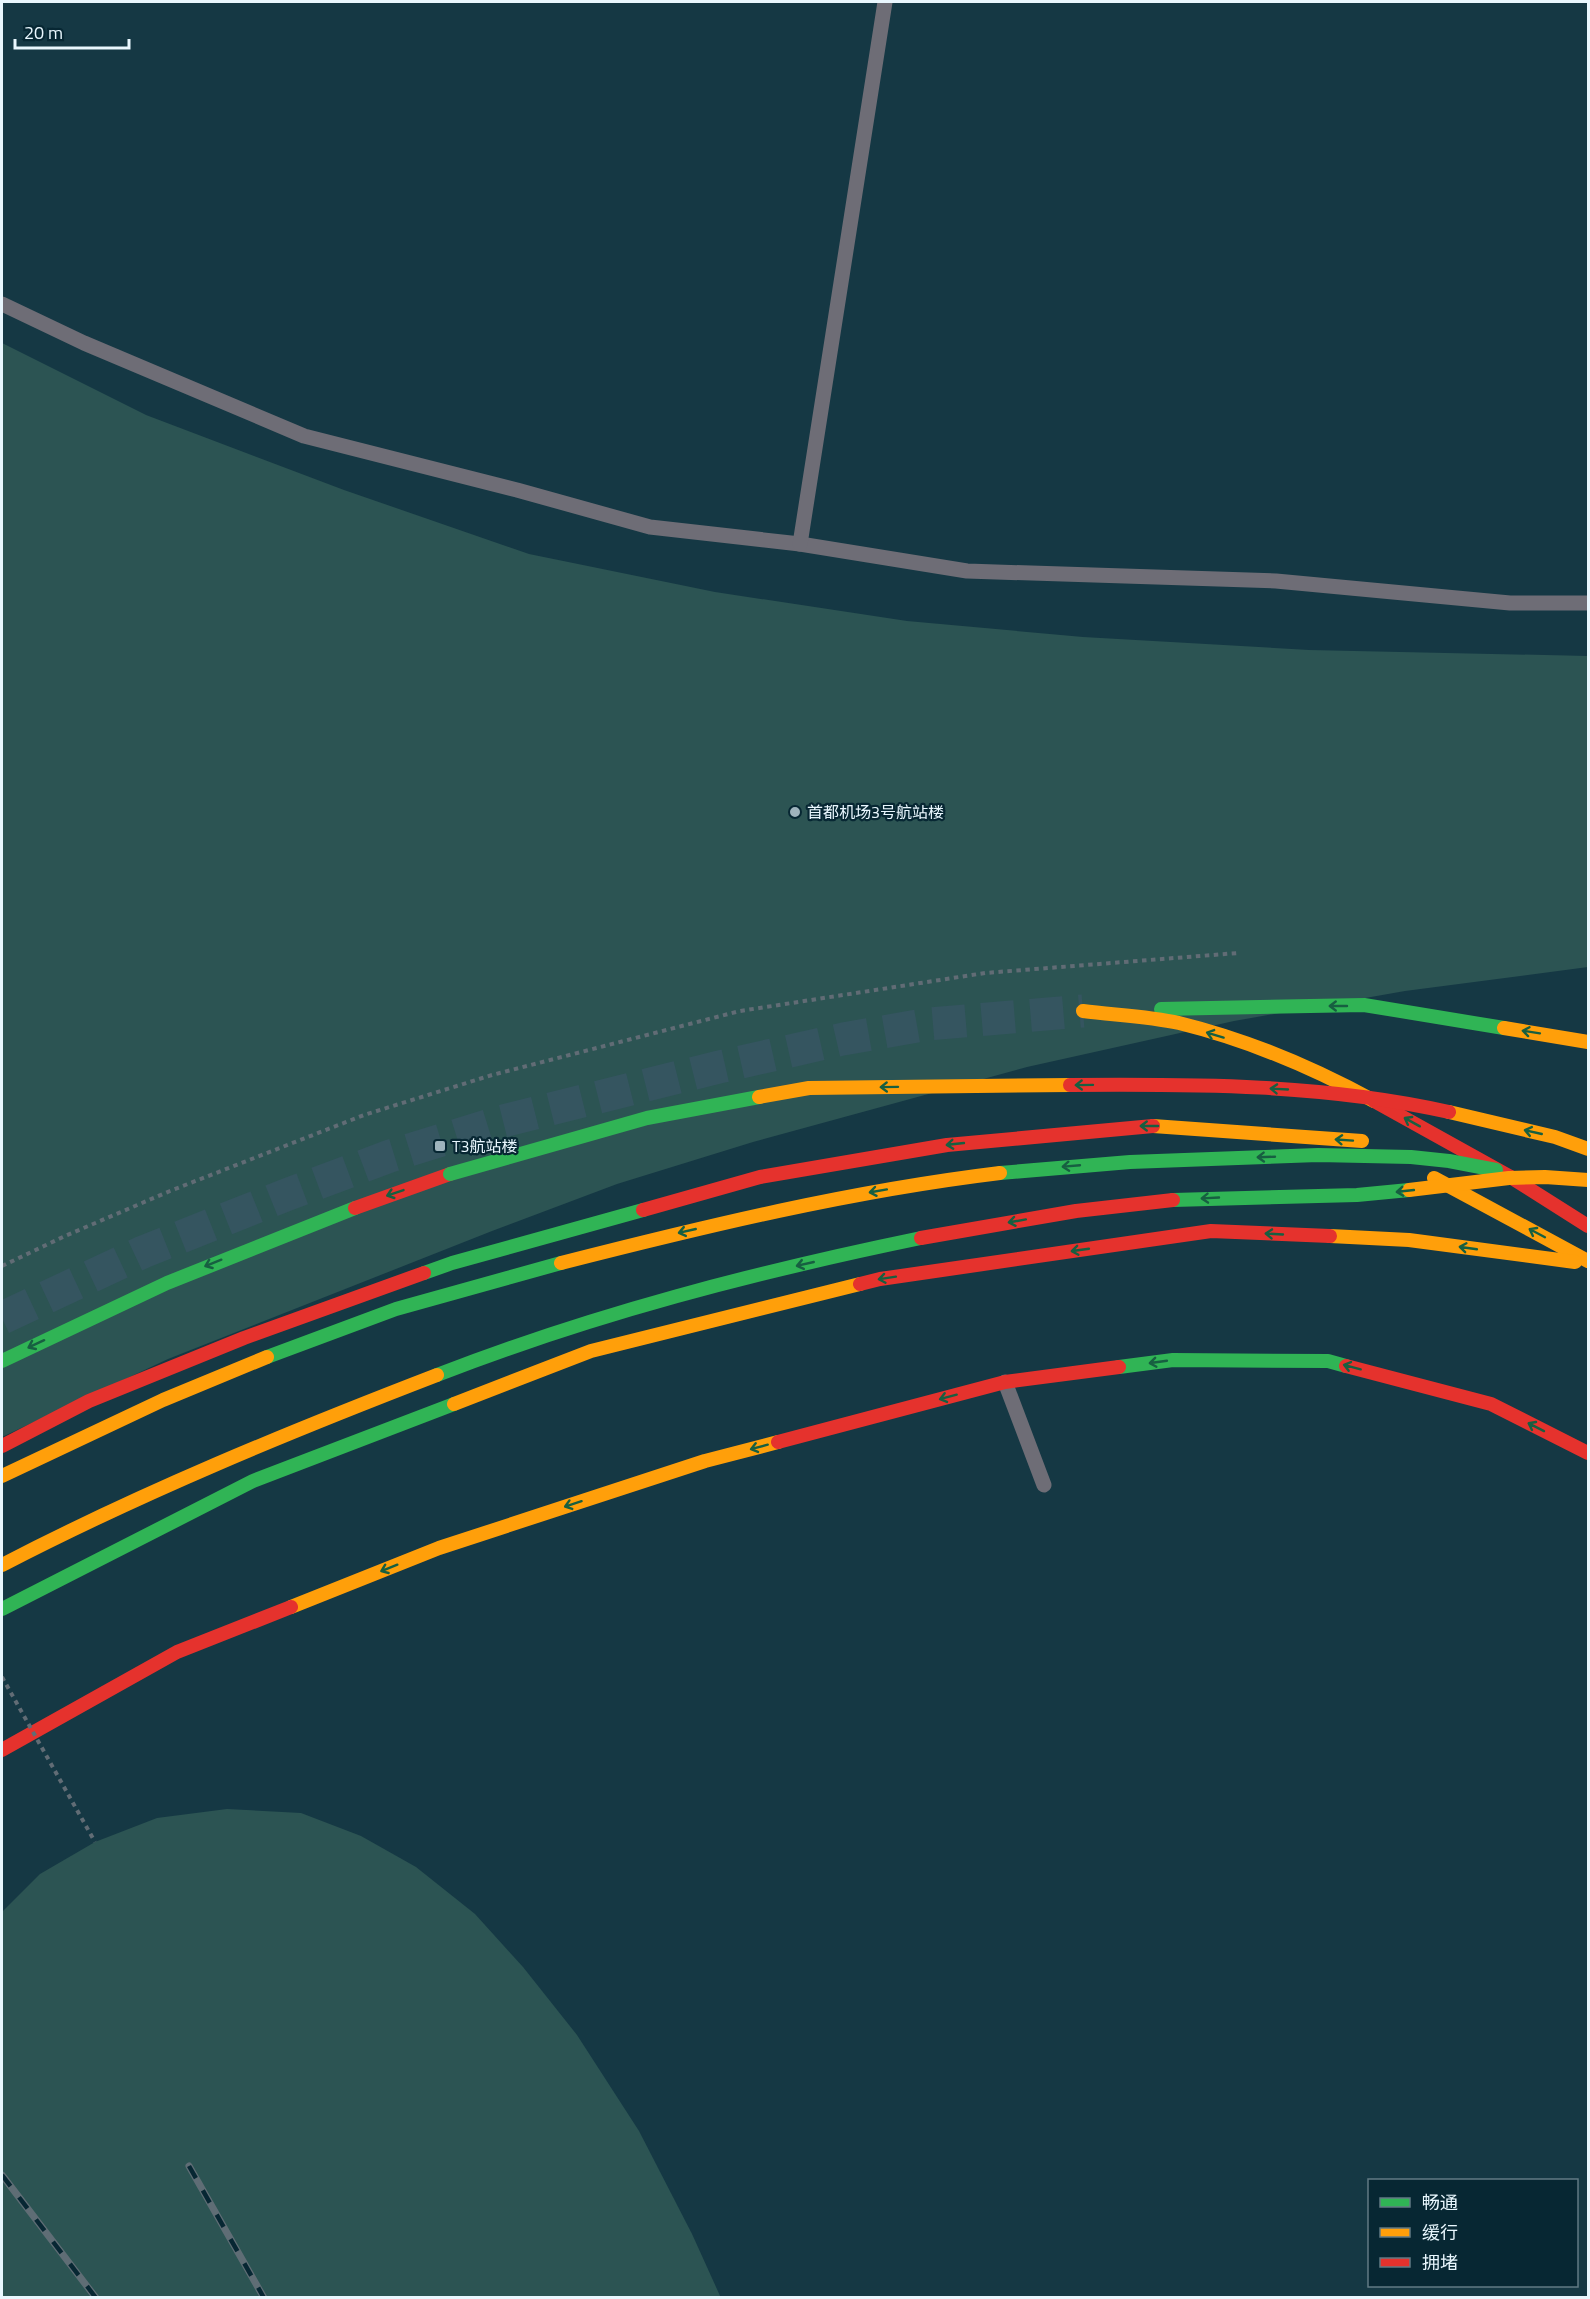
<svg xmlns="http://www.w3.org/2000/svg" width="1590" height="2299" font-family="'Titillium Web','Noto Sans SC',sans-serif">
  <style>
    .building { fill: #2c5453 }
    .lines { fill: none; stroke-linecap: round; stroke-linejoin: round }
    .secondary-tunnel { stroke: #355560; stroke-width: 33; stroke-dasharray: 33 16; stroke-linecap: butt }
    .path { stroke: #616c75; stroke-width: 4; stroke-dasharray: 4.5 4.5; stroke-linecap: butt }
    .lane { stroke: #6e6d76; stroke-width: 15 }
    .fast { stroke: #30b455; stroke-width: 14 }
    .slow { stroke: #ff9f0a; stroke-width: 14 }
    .jam { stroke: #e5322d; stroke-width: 14 }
    .rail-casing { stroke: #5f6d75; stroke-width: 7 }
    .rail { stroke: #072733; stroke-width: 4.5; stroke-dasharray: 14; stroke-linecap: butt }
    .path-bridge { stroke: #616c75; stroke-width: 4; stroke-dasharray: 4.5 4.5; stroke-linecap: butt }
    .fast-bridge { stroke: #30b455; stroke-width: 14 }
    .slow-bridge { stroke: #ff9f0a; stroke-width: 14 }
    .jam-bridge { stroke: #e5322d; stroke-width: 14 }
    .oneway { stroke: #175f41 }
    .poi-dot { fill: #9fb4bd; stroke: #072733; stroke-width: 2 }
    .labels { text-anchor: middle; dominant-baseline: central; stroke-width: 4.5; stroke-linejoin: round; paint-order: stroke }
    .poi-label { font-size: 16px; fill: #e9f7fe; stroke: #072733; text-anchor: start }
  </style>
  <rect width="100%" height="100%" fill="#153844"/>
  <g class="building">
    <polygon points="2,343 146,415 344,490 529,554 715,592 907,621 1083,637 1309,650 1588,656 1588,967 1405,991 1234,1021 1027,1067 753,1142 617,1184 492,1231 168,1359 2,1437"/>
    <polygon points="227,1809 301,1813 361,1836 416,1867 475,1914 523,1967 577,2035 639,2131 692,2234 721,2298 2,2298 2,1912 40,1874 95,1842 157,1818"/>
  </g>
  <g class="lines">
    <polyline class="secondary-tunnel" points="2,1318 143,1252 286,1195 390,1156 503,1121 719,1067 843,1039 928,1024 1083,1011"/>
    <polyline class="path" points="2,1266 65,1236 170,1191 364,1115 492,1075 740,1011 985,973 1238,953"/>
    <g class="lane">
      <polyline points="2,304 84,343 304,436 517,490 650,527 800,544 967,571 1276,581 1510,603 1588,603"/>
      <polyline points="800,544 885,2"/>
      <polyline points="1005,1382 1044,1485"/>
    </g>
    <g class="fast">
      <polyline points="1161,1009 1364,1005 1504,1028"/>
      <polyline points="424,1273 452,1263 643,1210"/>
      <polyline points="2,1361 167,1283 355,1208"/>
      <polyline points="1119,1367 1173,1360 1328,1361 1346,1366"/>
      <polyline points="2,1609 253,1481 454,1404"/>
    </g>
    <g class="slow">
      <path d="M1083 1011C1114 1015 1148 1016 1179 1023 1248 1040 1312 1067 1374 1101"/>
      <polyline points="1504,1028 1588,1042"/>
      <polyline points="1153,1126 1362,1141"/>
      <polyline points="1434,1178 1588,1261"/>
      <polyline points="1330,1236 1409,1240 1575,1262"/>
      <polyline points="454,1404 591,1351 860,1284"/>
      <polyline points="291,1607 439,1548 705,1461 778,1442"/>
    </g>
    <g class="jam">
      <polyline points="1374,1101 1509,1176 1588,1226"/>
      <polyline points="355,1208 450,1174"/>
      <polyline points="643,1210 760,1177 947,1145 1153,1126"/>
      <polyline points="860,1284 880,1279 1211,1231 1330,1236"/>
      <polyline points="1346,1366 1491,1404 1588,1453"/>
      <polyline points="778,1442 1005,1382 1119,1367"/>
      <polyline points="2,1446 89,1401 244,1338 424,1273"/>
      <polyline points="2,1750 177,1652 291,1607"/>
    </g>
    <defs>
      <g id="rail">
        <polyline points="189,2166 264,2298"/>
        <polyline points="2,2175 96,2298"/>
      </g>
    </defs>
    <use href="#rail" class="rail-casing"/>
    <use href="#rail" class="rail"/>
    <polyline class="path-bridge" points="2,1677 95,1842"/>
    <g class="fast-bridge">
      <polyline points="1000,1173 1130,1162 1318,1155 1411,1157 1449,1161 1496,1170"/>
      <polyline points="450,1174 647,1118 759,1097"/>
      <polyline points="1173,1200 1357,1195 1409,1190"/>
      <polyline points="267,1357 396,1309 561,1263"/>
      <path d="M437 1375C594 1314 756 1272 921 1238"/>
    </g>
    <g class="slow-bridge">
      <polyline points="759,1097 809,1088 1070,1085"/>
      <polyline points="1449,1112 1555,1137 1588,1149"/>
      <polyline points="1409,1190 1509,1178 1545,1177 1588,1180"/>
      <path d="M561 1263C706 1226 851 1191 1000 1173"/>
      <polyline points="2,1476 163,1400 267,1357"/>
      <path d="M2 1565C143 1492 289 1432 437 1375"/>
    </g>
    <g class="jam-bridge">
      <path d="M1070 1085C1196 1084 1325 1084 1449 1112"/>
      <polyline points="921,1238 1076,1211 1173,1200"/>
    </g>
  </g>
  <defs><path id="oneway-shaft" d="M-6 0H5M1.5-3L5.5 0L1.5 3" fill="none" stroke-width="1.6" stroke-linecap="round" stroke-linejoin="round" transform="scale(1.5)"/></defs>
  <g class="oneway">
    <use href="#oneway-shaft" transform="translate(1338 1006) rotate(180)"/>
    <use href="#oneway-shaft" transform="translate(1531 1032) rotate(-171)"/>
    <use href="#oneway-shaft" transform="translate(1215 1035) rotate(-163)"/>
    <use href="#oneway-shaft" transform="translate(1084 1085) rotate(179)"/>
    <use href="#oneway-shaft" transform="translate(889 1087) rotate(179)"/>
    <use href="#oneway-shaft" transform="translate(1279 1089) rotate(-177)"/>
    <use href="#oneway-shaft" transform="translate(1412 1122) rotate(-151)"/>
    <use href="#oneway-shaft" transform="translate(1149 1126) rotate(-180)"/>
    <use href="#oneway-shaft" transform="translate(1533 1132) rotate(-167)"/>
    <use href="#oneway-shaft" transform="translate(1344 1140) rotate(-176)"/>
    <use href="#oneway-shaft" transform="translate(955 1144) rotate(174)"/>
    <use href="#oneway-shaft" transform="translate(1266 1157) rotate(178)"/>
    <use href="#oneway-shaft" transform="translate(1071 1166) rotate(175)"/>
    <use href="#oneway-shaft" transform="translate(878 1191) rotate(170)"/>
    <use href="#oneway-shaft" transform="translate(1405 1191) rotate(174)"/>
    <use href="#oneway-shaft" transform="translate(395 1193) rotate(161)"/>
    <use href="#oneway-shaft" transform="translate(1210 1198) rotate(177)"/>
    <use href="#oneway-shaft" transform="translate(1017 1221) rotate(170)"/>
    <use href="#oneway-shaft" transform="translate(687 1231) rotate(167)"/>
    <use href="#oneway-shaft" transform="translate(1537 1233) rotate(-152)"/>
    <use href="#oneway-shaft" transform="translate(1274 1234) rotate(-177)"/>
    <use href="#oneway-shaft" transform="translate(1468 1248) rotate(-172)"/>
    <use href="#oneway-shaft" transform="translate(1080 1250) rotate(172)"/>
    <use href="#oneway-shaft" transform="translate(213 1263) rotate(158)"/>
    <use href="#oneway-shaft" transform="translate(805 1264) rotate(167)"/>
    <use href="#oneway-shaft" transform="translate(887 1278) rotate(171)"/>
    <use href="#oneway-shaft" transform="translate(36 1344) rotate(155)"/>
    <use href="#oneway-shaft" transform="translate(1158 1362) rotate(172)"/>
    <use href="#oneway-shaft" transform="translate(1352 1367) rotate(-165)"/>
    <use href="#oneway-shaft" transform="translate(948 1397) rotate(165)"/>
    <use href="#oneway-shaft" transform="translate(1536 1427) rotate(-153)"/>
    <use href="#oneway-shaft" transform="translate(759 1447) rotate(165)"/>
    <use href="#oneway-shaft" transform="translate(573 1504) rotate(162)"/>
    <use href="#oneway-shaft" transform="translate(389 1568) rotate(158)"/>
  </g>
  <g class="poi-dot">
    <circle cx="795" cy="812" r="6"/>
    <rect x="434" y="1140" width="12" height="12" rx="3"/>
  </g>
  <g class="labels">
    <g class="poi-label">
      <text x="807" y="812">首都机场3号航站楼</text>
      <text x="452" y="1146">T3航站楼</text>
    </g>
  </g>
  <rect width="1590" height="2299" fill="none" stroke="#e9f7fe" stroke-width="6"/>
  <rect x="1368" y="2179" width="210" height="108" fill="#072733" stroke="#617a84" stroke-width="1.5"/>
  <rect x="1380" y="2198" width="30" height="9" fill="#30b455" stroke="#617a84" stroke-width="1.5"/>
  <text x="1422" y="2209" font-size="18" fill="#e9f7fe">畅通</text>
  <rect x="1380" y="2228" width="30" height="9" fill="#ff9f0a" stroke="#617a84" stroke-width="1.5"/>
  <text x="1422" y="2239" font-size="18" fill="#e9f7fe">缓行</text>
  <rect x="1380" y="2258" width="30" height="9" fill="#e5322d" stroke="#617a84" stroke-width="1.5"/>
  <text x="1422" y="2269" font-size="18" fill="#e9f7fe">拥堵</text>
  <path d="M15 39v9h114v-9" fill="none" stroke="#e9f7fe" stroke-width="3"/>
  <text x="24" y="39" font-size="18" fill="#e9f7fe" stroke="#072733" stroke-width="4.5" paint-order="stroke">20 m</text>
</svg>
